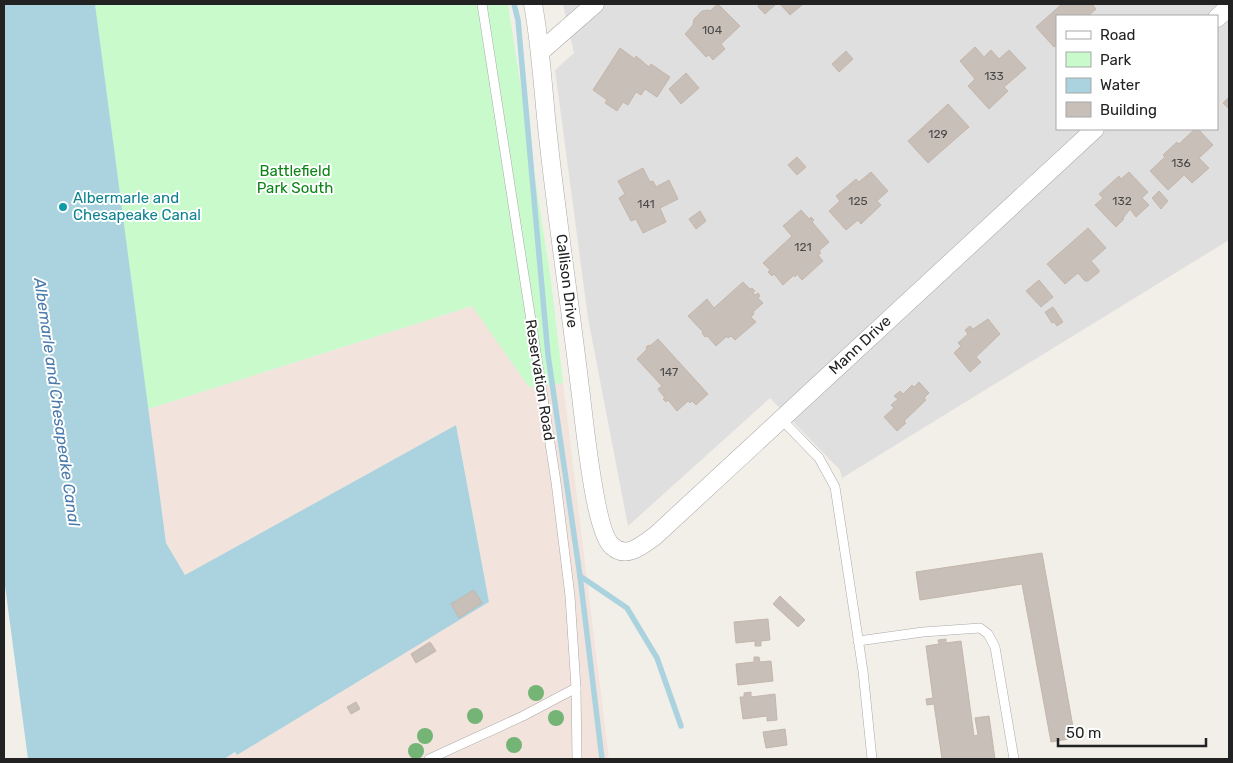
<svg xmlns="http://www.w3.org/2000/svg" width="1233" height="763" font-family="Rubik,sans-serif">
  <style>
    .residential { fill: #e0dfdf; fill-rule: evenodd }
    .military { fill: #f3e3dd }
    .park { fill: #c8facc }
    .water { fill: #aad3df }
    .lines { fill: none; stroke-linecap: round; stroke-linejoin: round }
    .stream { stroke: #aad3df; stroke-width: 5.5 }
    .building { fill: #c7bfb8; stroke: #c4b6ab }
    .lane-casing { stroke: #a9a9a9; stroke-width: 10 }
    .street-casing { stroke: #a9a9a9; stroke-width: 19 }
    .lane { stroke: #fff; stroke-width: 9 }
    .street { stroke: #fff; stroke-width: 18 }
    .tree { fill: #74b475 }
    .culture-dot { fill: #0f9aa8; stroke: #fff; stroke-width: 2 }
    .labels { text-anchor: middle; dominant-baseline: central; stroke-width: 4; stroke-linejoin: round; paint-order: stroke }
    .number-label { font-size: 12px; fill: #4b4948 }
    .park-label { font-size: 15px; fill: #0c8416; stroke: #fff }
    .culture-label { font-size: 15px; fill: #0d838f; stroke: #fff; text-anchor: start }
    .street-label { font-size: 15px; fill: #222; stroke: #fff }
    .water-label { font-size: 16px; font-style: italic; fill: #4a7aab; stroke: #fff }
  </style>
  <rect width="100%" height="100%" fill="#f2efe9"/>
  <path class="residential" d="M563 4H1229V240L842 478 840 470 770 398 628 526 588 318 555 70 574 53ZM1057 16H1217V129H1057Z"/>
  <polygon class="military" points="473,306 529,387 563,383 609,759 224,759 236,752 237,754 489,602 456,425 185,575 166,543 148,409"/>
  <polygon class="park" points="95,4 508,4 551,281 563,383 529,387 472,306 148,409"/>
  <polygon class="water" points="4,4 95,4 166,543 185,575 456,425 489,602 237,755 235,752 224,759 28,759 4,578"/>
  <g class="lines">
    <g class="stream">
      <polyline points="514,4 518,20 548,355 580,576 602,759"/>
      <polyline points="580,576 627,608 657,658 681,726"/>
    </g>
  </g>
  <g class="building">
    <polygon points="718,4 740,26 721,44 725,49 713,60 709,55 706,57 685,34 693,25 694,19 702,11 708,10 710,11"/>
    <polygon points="759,4 776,4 765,14 758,7"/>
    <polygon points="780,4 803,4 790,15"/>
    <polygon points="1062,4 1092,4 1096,9 1088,16 1057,16 1057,45 1054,47 1036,27"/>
    <polygon points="975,47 984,57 991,50 999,59 1009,50 1026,68 1004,87 1008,91 989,109 968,86 975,79 960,61"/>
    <polygon points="620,48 635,59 636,56 649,67 651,64 670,77 657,97 645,89 641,95 636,92 628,105 623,102 617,111 605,103 607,100 593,90"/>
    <polygon points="846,51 853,59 839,72 832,64"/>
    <polygon points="686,73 699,88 681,104 669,89"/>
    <polygon points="1229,97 1229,109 1223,103"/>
    <polygon points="948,104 969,127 928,163 908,141"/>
    <polygon points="1195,129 1198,129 1213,145 1199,158 1209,168 1192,183 1184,175 1168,190 1150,171 1165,157 1163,155 1177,142 1179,144"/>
    <polygon points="797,157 806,167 797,175 788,165"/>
    <polygon points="643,168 650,182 653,181 656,187 669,180 678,199 660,208 666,222 643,233 636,219 631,221 619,198 625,194 618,181"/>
    <polygon points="871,172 888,191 877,201 881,205 861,224 858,220 846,230 829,211 840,201 836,196 856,179 859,182"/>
    <polygon points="1129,172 1148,192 1142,198 1149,205 1136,217 1130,209 1123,218 1124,219 1116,227 1095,205 1103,198 1099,194 1119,176 1121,179"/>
    <polygon points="1159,191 1168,201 1161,209 1152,198"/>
    <polygon points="801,210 809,219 811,217 814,220 812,222 829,242 819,251 821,253 818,255 823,261 802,280 797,274 795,277 794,275 783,285 774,274 772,276 768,272 770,270 763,263 792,236 783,226"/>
    <polygon points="700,211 706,221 696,229 689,219"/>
    <polygon points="1088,228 1106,248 1091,261 1099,270 1099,272 1088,281 1085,281 1078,273 1065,284 1047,264"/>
    <polygon points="1039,280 1053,297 1041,307 1026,291"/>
    <polygon points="743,282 750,289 752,288 755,291 753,293 755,295 758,293 760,296 758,298 763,303 753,312 754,314 751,317 756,322 735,340 731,336 728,338 727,336 716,346 707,336 705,337 702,333 703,332 688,316 707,299 714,308"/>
    <polygon points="1053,307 1063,322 1057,326 1054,322 1052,323 1045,312"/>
    <polygon points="988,319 1000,334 976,357 981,362 970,372 954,353 961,346 958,343 968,334 965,330 970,326 973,329"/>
    <polygon points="658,339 708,394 696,405 692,401 690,403 688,401 677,411 668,400 666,402 663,399 665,398 658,389 662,386 637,359 647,349 646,347 649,345 650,346"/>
    <polygon points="919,382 929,393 924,398 926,400 904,421 906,423 897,431 884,417 894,408 891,405 898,399 894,396 900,391 903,394 912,385 914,387"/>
    <polygon points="1042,553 1075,738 1051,742 1022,584 920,600 916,572"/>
    <polygon points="474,590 482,603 459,618 451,604"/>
    <polygon points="780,596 805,620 798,627 773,604"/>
    <polygon points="768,619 770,640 761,641 761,646 755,646 755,641 736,643 734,622"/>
    <polygon points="946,639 946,643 961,641 974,736 978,735 975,718 989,716 995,759 942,759 934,704 927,705 926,699 933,698 926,646 939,644 938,640"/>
    <polygon points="430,642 436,651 416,663 411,654"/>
    <polygon points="754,657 759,657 760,662 771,661 773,681 738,685 736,664 754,662"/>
    <polygon points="751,692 751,697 775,694 777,720 767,721 767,716 743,719 740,697 744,697 744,693"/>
    <polygon points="356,702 360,709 351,714 347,707"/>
    <polygon points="785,729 787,745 766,748 763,732"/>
  </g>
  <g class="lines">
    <defs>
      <g id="lane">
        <polyline points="482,4 556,482 570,596 576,688 577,759"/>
        <polyline points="781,419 819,458 835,487 863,671 872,759"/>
        <polyline points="858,641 923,632 980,628 988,634 995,647 1014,759"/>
        <polyline points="429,759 523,716 576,688"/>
      </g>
      <g id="street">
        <path d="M533 4C541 47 543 92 548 136 557 220 570 304 580 388 584 417 594 531 612 546 627 560 643 544 655 536L1095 129"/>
        <polyline points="1217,18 1229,7"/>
        <polyline points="540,52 595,4"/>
      </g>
    </defs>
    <use href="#lane" class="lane-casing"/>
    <use href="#street" class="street-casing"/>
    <use href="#lane" class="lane"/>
    <use href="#street" class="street"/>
  </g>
  <g class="tree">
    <circle cx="536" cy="693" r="8"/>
    <circle cx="475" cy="716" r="8"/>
    <circle cx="556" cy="718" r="8"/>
    <circle cx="425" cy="736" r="8"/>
    <circle cx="514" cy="745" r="8"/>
    <circle cx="416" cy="751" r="8"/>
  </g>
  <circle class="culture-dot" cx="63" cy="207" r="5"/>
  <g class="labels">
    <g class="number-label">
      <text x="712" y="30">104</text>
      <text x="994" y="76">133</text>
      <text x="938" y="134">129</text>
      <text x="1181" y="163">136</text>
      <text x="858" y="201">125</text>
      <text x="1122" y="201">132</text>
      <text x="646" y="204">141</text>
      <text x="803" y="247">121</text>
      <text x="669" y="372">147</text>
    </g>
    <g class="park-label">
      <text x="295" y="171">Battlefield<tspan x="295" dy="17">Park South</tspan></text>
    </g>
    <g class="culture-label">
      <text x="73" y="198">Albermarle and<tspan x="73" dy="17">Chesapeake Canal</tspan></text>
    </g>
    <g class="street-label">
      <text transform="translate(567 281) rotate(83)">Callison Drive</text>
      <text transform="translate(860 345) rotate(-43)">Mann Drive</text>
      <text transform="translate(540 380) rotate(81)">Reservation Road</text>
    </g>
    <g class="water-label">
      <text transform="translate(57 402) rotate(82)">Albemarle and Chesapeake Canal</text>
    </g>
  </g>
  <rect width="1233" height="763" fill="none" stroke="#222222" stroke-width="10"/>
  <rect x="1056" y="15" width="162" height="115" fill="#ffffff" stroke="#a7a7a7"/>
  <rect x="1066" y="31" width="25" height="8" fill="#ffffff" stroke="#a7a7a7"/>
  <text x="1100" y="40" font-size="15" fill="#222222">Road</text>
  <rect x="1066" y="52" width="25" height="15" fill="#c8facc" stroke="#a7a7a7"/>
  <text x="1100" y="65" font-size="15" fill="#222222">Park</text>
  <rect x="1066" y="78" width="25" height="15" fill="#aad3df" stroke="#a7a7a7"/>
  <text x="1100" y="90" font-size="15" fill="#222222">Water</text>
  <rect x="1066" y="102" width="25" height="15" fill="#c7bfb8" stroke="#a7a7a7"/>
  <text x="1100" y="115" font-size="15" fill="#222222">Building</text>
  <path d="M1058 738v8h148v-8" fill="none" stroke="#222222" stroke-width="2.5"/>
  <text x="1066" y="738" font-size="15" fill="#222222" stroke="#ffffff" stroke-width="4" paint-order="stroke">50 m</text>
</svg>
